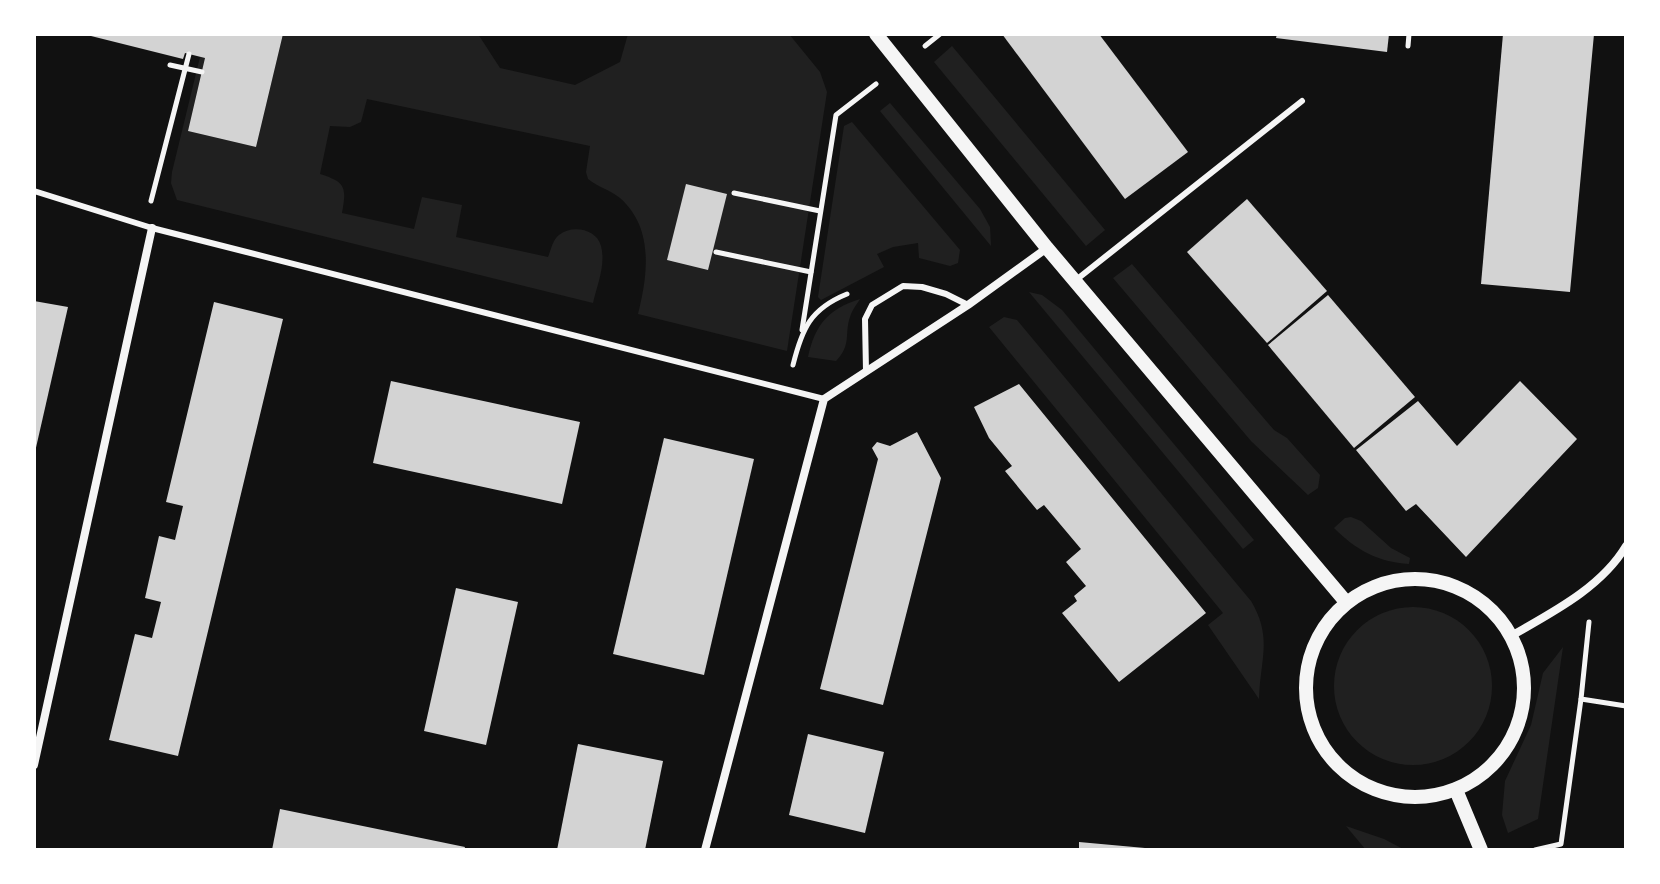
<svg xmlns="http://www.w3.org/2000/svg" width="1660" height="884" font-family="Ubuntu,sans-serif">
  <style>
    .green { fill: #202020 }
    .building { fill: #d3d3d3 }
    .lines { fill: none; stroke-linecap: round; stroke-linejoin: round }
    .path { stroke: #f5f5f5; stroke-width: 5 }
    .service { stroke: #f5f5f5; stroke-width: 6 }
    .minor { stroke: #f5f5f5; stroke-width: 8 }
    .tertiary { stroke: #f5f5f5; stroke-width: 14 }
  </style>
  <rect width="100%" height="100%" fill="#111"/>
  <g class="green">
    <path d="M283 34H478L500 68 575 85 620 62 628 34H789L820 72 827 92 787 351 638 314C648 274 654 228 620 198 610 190 598 187 588 179L586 172 590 146 367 99 361 122 350 127 330 126 320 174C345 182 347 186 342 213L414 229 422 197 462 205 456 237 548 257C551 250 553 239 559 235 572 224 597 229 601 246 606 265 597 285 593 303L177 200 171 183 172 172 200 57 205 58 188 131 256 147Z"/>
    <polygon points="952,46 1105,230 1086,246 934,62"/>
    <polygon points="890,103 980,209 990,227 991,246 880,111"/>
    <polygon points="852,122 960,250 958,263 950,266 919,258 918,243 893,247 877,254 884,267 821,300 818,297 844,126"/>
    <polygon points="1132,264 1274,430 1287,438 1320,475 1318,488 1308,495 1251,441 1113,278"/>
    <polygon points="1029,292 1042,295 1062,310 1254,540 1243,549"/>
    <path d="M860 299C857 304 852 310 850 317 844 335 852 344 836 361L808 357C815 325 828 309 860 299Z"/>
    <path d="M1004 317 1017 320 1251 601C1273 638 1260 659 1259 699L1208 625 1223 613 989 327Z"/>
    <path d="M1351 517 1361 521 1391 548 1410 558 1409 564C1378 562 1356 550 1334 528L1345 518Z"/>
    <circle cx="1413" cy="686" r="79"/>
    <polygon points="1563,647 1538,819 1508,833 1502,815 1505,781 1531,725 1543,673"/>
    <polygon points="1346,826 1384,839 1405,850 1366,850"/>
  </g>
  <g class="building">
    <polygon points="83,34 283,34 256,147 188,131 205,58 185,53 183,59"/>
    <polygon points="1002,34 1099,34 1188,152 1125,199"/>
    <polygon points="1277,34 1389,34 1387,52 1276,38"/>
    <polygon points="1503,34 1594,34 1570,292 1481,284"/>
    <polygon points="686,184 727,194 708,270 667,260"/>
    <polygon points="1247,199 1327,291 1267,343 1187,252"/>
    <polygon points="1328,295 1415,397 1354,448 1268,345"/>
    <polygon points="34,301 68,307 35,452 34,451"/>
    <polygon points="214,302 283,319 178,756 109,740 135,634 152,638 161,602 145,598 159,536 175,540 183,506 166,502"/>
    <polygon points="391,381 580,422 562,504 373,463"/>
    <polygon points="1520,381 1577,439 1466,557 1416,504 1406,511 1356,450 1418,401 1457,446"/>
    <polygon points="1019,384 1206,613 1119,682 1062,613 1077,601 1074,596 1086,586 1066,562 1081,549 1044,505 1037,510 1005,471 1012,466 989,438 974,407"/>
    <polygon points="917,432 941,478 883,705 820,689 878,459 872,448 877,442 890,446"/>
    <polygon points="664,438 754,459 704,675 613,654"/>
    <polygon points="456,588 518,602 486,745 424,731"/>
    <polygon points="808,734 884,752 865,833 789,815"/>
    <polygon points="578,744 663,761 645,850 557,850"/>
    <polygon points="280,809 465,847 464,850 272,850"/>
    <polygon points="1079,842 1145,848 1145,850 1079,850"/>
  </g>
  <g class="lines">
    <g class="path">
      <polyline points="925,46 940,34"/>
      <polyline points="1408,46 1409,34"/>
      <polyline points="170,65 202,72"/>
      <polyline points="734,193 820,211"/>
      <polyline points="151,201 189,54"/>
      <polyline points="716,252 811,272"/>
      <polyline points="802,330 836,115 876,84"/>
      <path d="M793 365C802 329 810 309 847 294"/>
      <polyline points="1589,622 1581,699 1626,706"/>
      <polyline points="1535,850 1561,844 1581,699"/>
    </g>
    <g class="service">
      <polyline points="34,191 152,228 824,399"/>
      <polyline points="1076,280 1302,101"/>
      <polyline points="866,371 865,319 872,305 903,286 922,287 946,294 968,305"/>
    </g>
    <g class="minor">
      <path d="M1511 636C1551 613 1601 588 1626 546"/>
      <polyline points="34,765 152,228"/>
      <polyline points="705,850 824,399 968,305 1047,248"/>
    </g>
    <g class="tertiary">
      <polyline points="876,34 1047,248 1346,602"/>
      <circle cx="1415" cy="688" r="109"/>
      <polyline points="1456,790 1481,850"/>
    </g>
  </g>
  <rect width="1660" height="884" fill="none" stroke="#ffffff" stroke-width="72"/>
</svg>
